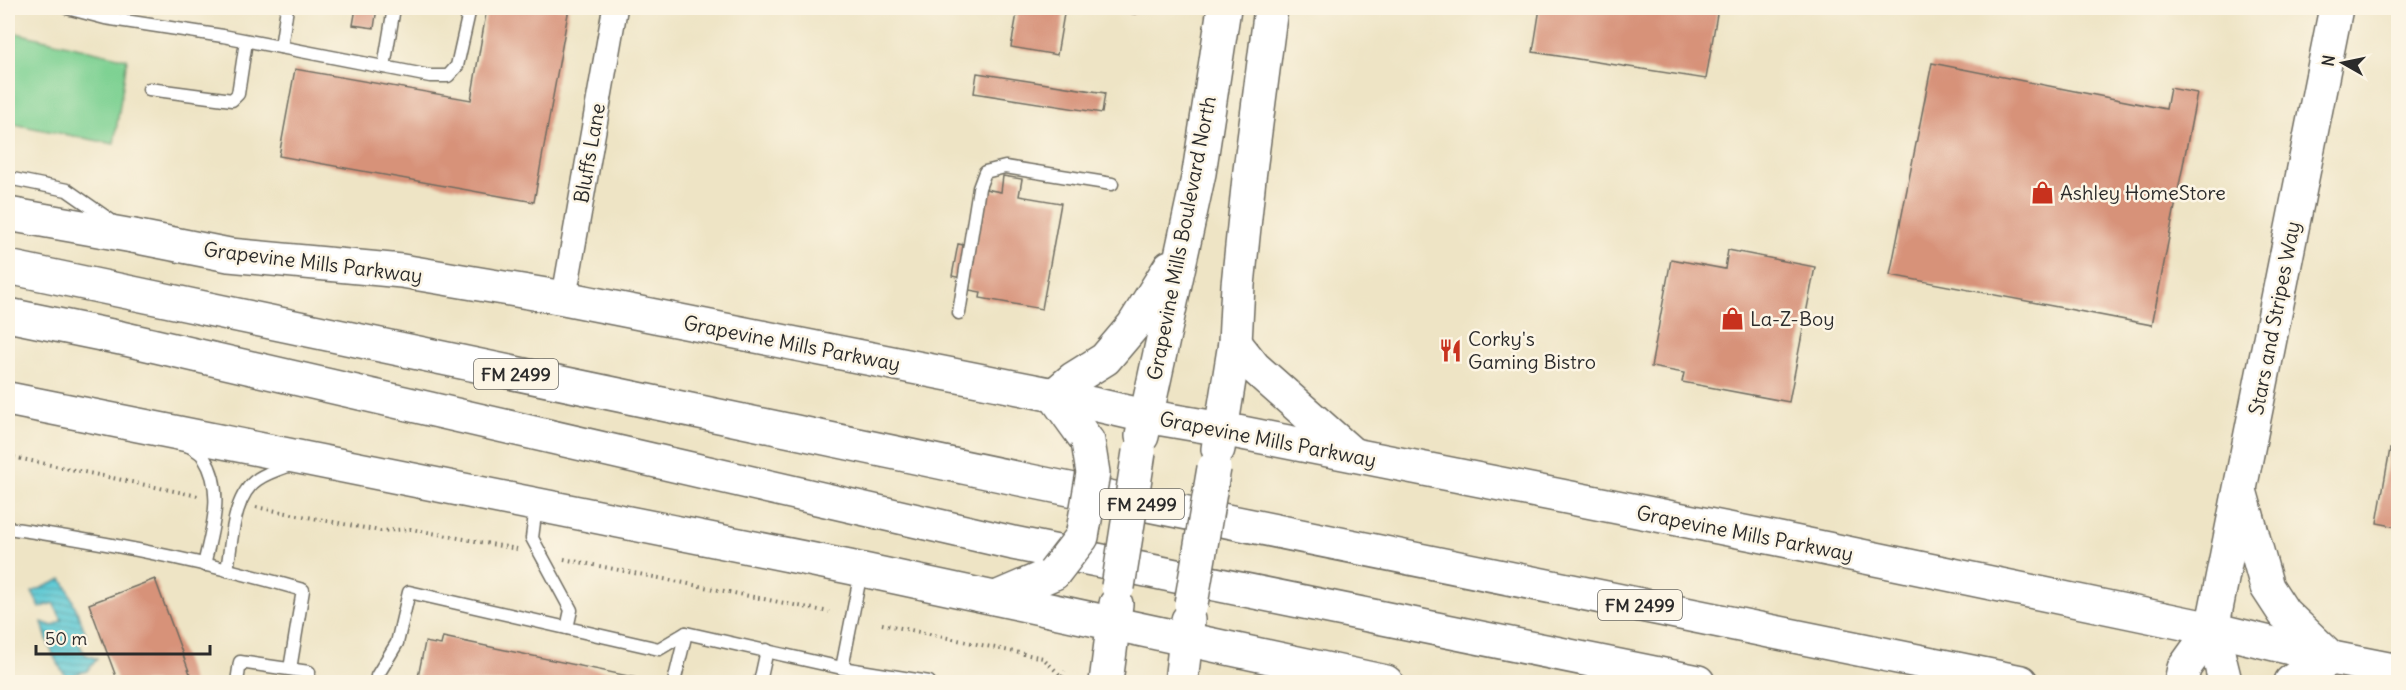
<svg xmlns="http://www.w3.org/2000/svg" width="2406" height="690" font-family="Delius,sans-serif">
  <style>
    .green { fill: #7ed193; stroke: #547e5f; stroke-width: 1.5 }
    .water { fill: url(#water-rules); stroke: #447a80; stroke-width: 1.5 }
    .building { fill: #d79279 }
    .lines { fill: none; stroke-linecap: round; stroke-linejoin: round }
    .lane-casing { stroke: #6f6c61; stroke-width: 15 }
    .street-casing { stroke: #6f6c61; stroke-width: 27 }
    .secondary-casing { stroke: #6f6c61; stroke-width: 36 }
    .highway-casing { stroke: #6f6c61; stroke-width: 36 }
    .path { stroke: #6f6c61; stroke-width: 4; stroke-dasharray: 1.5 4.5; stroke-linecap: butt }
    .lane { stroke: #fff; stroke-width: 12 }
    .street { stroke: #fff; stroke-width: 24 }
    .secondary { stroke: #fff; stroke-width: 33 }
    .highway { stroke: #fff; stroke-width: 33 }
    .secondary-bridge-casing { stroke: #6f6c61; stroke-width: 36; stroke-linecap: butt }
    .secondary-bridge { stroke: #fff; stroke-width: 33 }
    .labels { text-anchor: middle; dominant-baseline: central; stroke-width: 5; stroke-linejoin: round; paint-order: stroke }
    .shield { fill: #fcf5e5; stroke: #6a6863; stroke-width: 1.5 }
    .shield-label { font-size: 18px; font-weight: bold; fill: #2b2b2b }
    .street-label { font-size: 20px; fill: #2b2b2b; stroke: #fcf5e5 }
    .poi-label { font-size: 20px; fill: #2b2b2b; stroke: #fcf5e5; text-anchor: start }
  </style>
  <defs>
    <pattern id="water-rules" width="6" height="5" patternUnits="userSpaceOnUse" patternTransform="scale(1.5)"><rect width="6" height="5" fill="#5dc9d4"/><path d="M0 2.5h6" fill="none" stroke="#4da3ac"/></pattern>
  </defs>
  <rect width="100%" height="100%" fill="#fcf5e5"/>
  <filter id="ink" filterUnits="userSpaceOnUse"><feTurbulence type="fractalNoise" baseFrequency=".0167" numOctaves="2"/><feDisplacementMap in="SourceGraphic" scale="12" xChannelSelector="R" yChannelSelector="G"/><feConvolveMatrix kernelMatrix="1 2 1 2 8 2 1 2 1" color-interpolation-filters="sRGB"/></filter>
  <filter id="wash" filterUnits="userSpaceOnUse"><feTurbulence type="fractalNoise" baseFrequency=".008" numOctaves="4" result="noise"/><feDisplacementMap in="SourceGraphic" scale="24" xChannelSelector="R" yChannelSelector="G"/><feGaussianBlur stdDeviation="1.35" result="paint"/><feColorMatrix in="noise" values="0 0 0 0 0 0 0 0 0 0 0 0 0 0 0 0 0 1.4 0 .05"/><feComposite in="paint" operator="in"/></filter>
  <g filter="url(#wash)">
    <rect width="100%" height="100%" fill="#eee4c5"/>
    <polygon class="green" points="8,31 127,59 114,144 8,123"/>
    <path class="water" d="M62 579 68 589 86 634 79 644 85 654 97 659 87 671 76 674 69 680C55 663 47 643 42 622L53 626 62 620 53 603 40 608 32 592Z"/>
    <g id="blocks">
      <g class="building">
        <polygon points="356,8 377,8 374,28 353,25"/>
        <polygon points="487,8 569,8 534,202 279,156 295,69 471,100"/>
        <polygon points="1018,8 1065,8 1057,55 1011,47"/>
        <polygon points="1105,8 1136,8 1135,14"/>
        <polygon points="1540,8 1718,8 1706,79 1533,52"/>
        <polygon points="1932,63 2166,109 2170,88 2197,93 2152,325 1890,275"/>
        <polygon points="977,73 1105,93 1102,113 974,93"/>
        <polygon points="1003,176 1022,179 1019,196 1061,203 1042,309 980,298 981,292 969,290 971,280 952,276 958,244 974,247 985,189 1001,192"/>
        <polygon points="1728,250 1815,267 1789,402 1682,382 1684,373 1651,367 1671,259 1725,269"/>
        <polygon points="2390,449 2398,451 2398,527 2377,523"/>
        <polygon points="155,579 193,682 118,682 89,604"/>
        <polygon points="443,637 652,681 652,682 417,682 425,642 441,645"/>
      </g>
    </g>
  </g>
  <g filter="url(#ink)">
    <use href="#blocks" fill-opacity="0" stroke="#6f6c61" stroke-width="1.5"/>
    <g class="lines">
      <defs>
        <g id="lane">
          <polyline points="67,8 105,18 223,36 430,76 448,76 457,66 470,8"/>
          <polyline points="281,47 287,8"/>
          <polyline points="384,67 394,8"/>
          <polyline points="149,89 232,100 238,94 246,41"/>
          <polyline points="8,178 67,190 113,222"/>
          <polyline points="959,313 979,188 985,172 1005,167 1112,184"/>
          <path d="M189 446C194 449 202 453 204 458 225 491 212 529 204 565"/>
          <polyline points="536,506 532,538 571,610 567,628"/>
          <path d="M8 528C107 542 206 562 303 590L290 669"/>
          <path d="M227 570C232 542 232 496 258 479 268 472 282 468 293 464"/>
          <polyline points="842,668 861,572"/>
          <polyline points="237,682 240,662 309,672 307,682"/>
          <polyline points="376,682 377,676 397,643 409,592 659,649 686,633 842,668 929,682"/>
          <polyline points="674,682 686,633"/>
          <polyline points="760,682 767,650"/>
        </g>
        <polyline id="street" points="564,298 615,8"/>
        <g id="secondary">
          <polyline points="133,236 229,255 402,271 564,298 1054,395 1145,416 1222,429 1784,540 2212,629 2332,658 2398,671"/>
          <polyline points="1235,343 1254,367 1352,454"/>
          <polyline points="8,399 849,567 1386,682"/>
          <polyline points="1142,436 1199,173 1224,8"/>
          <polyline points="1088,442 1054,395 1073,379 1105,359 1133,326 1170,267"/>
          <polyline points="1218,449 1235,343 1238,285 1249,178 1271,8"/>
          <polyline points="2241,494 2267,587 2284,613 2330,657"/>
          <polyline points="996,598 1054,573"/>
          <polyline points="2212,629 2224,677 2223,682"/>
          <polyline points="1106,682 1116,604"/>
          <polyline points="1181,682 1188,620"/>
          <polyline points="2181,682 2184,668 2212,629 2336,8"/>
          <polyline points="2291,682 2303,673 2332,658"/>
        </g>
        <g id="highway">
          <polyline points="8,214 133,236"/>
          <polyline points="8,267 1025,480 2021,682"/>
          <polyline points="8,315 121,338 1013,543 1698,682"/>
        </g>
      </defs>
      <use href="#lane" class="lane-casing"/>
      <use href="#street" class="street-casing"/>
      <use href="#secondary" class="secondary-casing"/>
      <use href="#highway" class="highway-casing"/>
      <g class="path">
        <polyline points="8,456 198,496"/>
        <polyline points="256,507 380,531 411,529 517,549"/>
        <polyline points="564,559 829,612"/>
        <polyline points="882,624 1043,658 1062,677 1065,671"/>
        <polyline points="1062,677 1066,682"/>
      </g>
      <use href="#lane" class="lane"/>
      <use href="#street" class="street"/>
      <use href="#secondary" class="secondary"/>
      <use href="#highway" class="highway"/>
      <defs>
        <g id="secondary-bridge">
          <polyline points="1054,573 1082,537 1093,473 1088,442"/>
          <polyline points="1118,587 1139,452"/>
          <polyline points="1191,604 1214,468"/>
        </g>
      </defs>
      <use href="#secondary-bridge" class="secondary-bridge-casing"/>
      <use href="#secondary-bridge" class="secondary-bridge"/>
    </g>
  </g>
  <defs>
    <symbol id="shop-bare" viewBox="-9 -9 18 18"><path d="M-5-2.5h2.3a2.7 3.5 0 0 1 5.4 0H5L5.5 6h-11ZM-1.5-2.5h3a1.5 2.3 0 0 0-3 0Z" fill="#c8321e" stroke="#fcf5e5" stroke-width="2.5" paint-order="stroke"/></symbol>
    <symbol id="restaurant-bare" viewBox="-9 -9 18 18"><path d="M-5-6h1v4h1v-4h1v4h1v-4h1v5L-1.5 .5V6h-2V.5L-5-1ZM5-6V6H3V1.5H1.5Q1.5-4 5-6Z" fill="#c8321e" stroke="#fcf5e5" stroke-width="2.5" paint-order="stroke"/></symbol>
  </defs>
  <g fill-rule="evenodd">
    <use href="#shop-bare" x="2026" y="176" width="33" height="33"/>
    <use href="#shop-bare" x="1716" y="302" width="33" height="33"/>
    <use href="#restaurant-bare" x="1434" y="334" width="33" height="33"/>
  </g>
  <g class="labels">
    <g class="shield">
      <rect x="474" y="359" width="84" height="30" rx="4.5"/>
      <rect x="1100" y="489" width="84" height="30" rx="4.5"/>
      <rect x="1598" y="590" width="84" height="30" rx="4.5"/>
    </g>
    <g class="shield-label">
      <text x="516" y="374">FM 2499</text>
      <text x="1142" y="504">FM 2499</text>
      <text x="1640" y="605">FM 2499</text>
    </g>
    <g class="street-label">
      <text transform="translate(589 153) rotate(-80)">Bluffs Lane</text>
      <text transform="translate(1181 238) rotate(-79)">Grapevine Mills Boulevard North</text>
      <text transform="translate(313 262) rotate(7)">Grapevine Mills Parkway</text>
      <text transform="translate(2274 318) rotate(-79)">Stars and Stripes Way</text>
      <text transform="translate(792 343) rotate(11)">Grapevine Mills Parkway</text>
      <text transform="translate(1268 439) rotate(11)">Grapevine Mills Parkway</text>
      <text transform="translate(1745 533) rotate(11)">Grapevine Mills Parkway</text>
    </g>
    <g class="poi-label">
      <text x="2060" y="192">Ashley HomeStore</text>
      <text x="1750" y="318">La-Z-Boy</text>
      <text x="1468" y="338">Corky's<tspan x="1468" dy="23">Gaming Bistro</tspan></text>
    </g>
  </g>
  <rect width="2406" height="690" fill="none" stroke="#fcf5e5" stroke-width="30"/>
  <g transform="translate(2343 63) rotate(279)" stroke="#fcf5e5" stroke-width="4.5" paint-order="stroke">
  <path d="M0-4.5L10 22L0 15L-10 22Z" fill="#2b2b2b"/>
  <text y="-9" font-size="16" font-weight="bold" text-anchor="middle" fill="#2b2b2b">N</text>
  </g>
  <path d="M36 645v9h174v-9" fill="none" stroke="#2b2b2b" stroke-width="3"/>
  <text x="45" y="645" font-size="18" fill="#2b2b2b" stroke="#fcf5e5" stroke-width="4.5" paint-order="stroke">50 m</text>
</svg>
